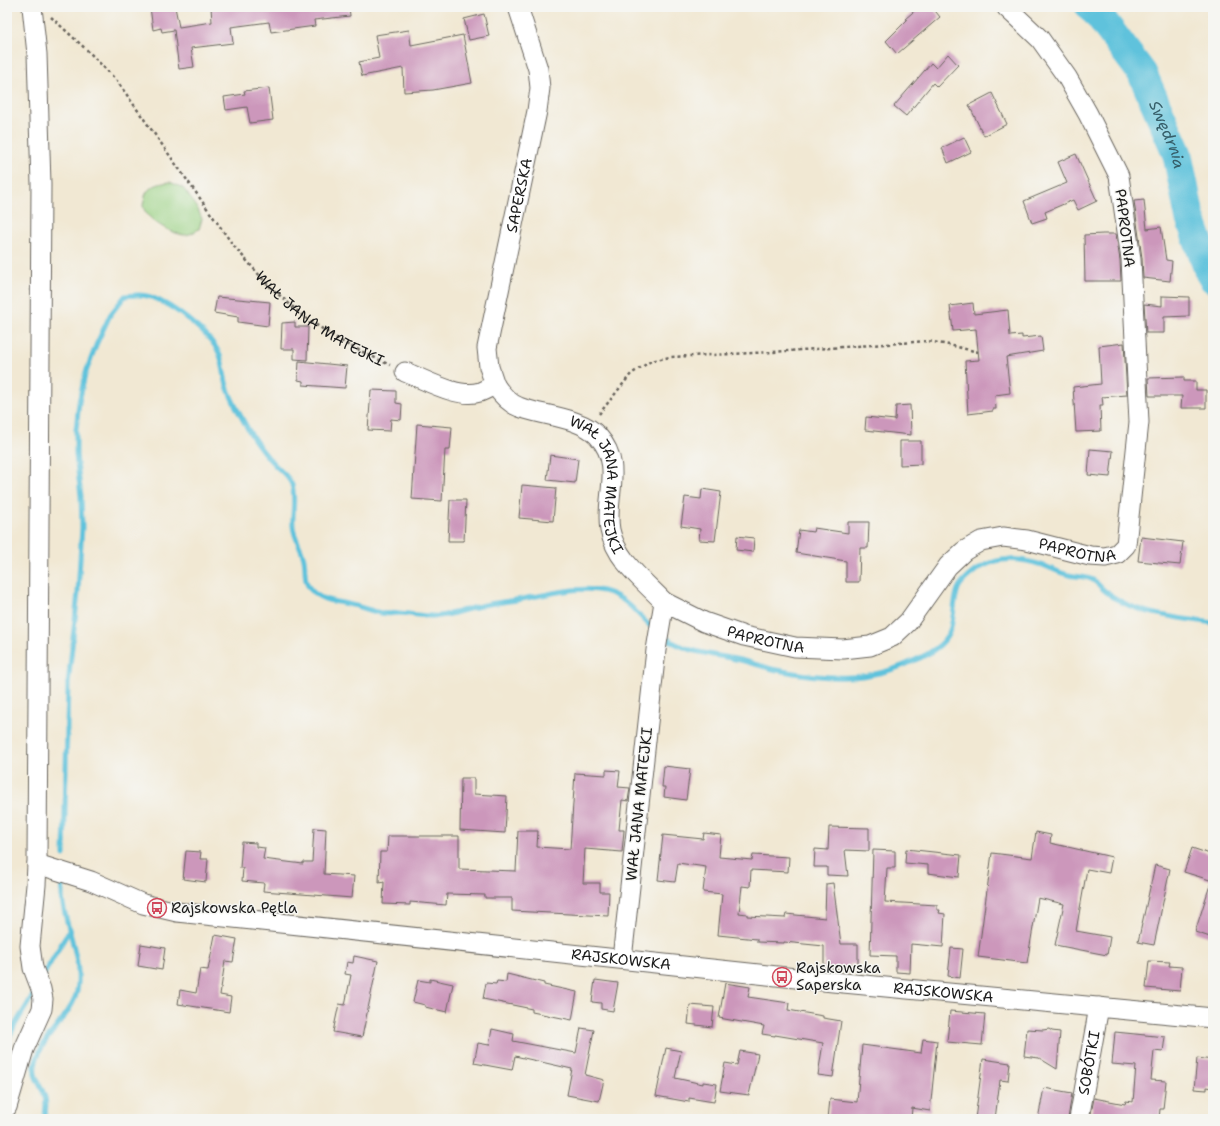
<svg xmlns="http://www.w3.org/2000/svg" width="1220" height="1126" font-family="'Shantell Sans',sans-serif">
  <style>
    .green { fill: #9ad183; stroke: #5b7650 }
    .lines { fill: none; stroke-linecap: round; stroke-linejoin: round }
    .stream { stroke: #5ec2dc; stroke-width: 5 }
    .river { stroke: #5ec2dc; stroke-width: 30 }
    .building { fill: #cc97bb }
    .minor-casing { stroke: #67635c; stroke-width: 21 }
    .path { stroke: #67635c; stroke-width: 2.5; stroke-dasharray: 3 3; stroke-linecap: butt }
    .minor { stroke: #fff; stroke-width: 19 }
    .labels { text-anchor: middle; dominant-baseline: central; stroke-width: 3; stroke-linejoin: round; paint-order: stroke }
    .street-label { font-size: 15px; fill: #1c1c1c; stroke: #f6f6f2 }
    .poi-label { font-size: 15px; fill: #1c1c1c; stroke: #f6f6f2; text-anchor: start }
    .water-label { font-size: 16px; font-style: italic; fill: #365e69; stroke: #f6f6f2 }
  </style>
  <rect width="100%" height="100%" fill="#f6f6f2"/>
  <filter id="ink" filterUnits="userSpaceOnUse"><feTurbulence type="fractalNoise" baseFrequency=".025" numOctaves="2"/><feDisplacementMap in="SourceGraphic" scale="8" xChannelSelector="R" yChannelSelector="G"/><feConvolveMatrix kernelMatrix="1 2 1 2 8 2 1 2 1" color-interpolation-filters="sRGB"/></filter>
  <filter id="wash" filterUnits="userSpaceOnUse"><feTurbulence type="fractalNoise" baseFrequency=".012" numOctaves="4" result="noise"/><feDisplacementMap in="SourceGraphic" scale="16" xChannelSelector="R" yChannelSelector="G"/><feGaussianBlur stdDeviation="0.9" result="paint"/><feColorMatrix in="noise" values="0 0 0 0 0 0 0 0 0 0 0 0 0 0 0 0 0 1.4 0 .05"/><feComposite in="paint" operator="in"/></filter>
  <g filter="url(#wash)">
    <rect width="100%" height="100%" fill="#f1e8d3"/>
    <path class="green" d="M170 182 183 188 197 207 202 219 199 229C194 232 190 235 184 235 172 234 144 219 143 205 143 203 145 199 145 196 148 186 160 183 170 182Z"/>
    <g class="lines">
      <g class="stream">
        <path d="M662 635C685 653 713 654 740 660 752 663 764 667 777 670 823 679 869 683 913 661 923 657 932 652 940 645 957 630 951 608 958 589 961 581 969 576 975 571 983 566 992 561 1002 560 1015 558 1029 561 1042 565 1051 568 1059 573 1069 575 1078 577 1085 576 1093 580 1098 583 1101 588 1105 591 1115 599 1126 605 1138 609 1162 617 1188 619 1213 623"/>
        <path d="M64 855 68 684 78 592 82 527 81 496 76 455V430L79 402 85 375 96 345 110 315 125 296C134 295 141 294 151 297 171 304 210 333 219 353 223 361 224 376 227 386 233 404 243 420 252 436 258 445 265 455 273 463 279 470 289 476 292 485 296 498 292 513 293 526 294 537 300 545 303 555 307 566 302 581 311 590 322 602 337 601 352 605 362 607 371 611 381 613 387 615 393 613 399 613 413 614 427 617 440 616 454 614 467 609 480 606 498 602 515 601 532 597 555 593 580 586 603 591 628 597 636 615 656 631"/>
        <polyline points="44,974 70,929"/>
        <polyline points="7,1042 15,1025 33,995"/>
        <path d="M44 1119C46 1111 47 1100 43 1092 40 1083 33 1077 35 1066 40 1037 65 1024 75 998 86 967 66 929 62 899 62 894 62 889 62 884"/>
      </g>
      <path class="river" id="s1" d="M1090 7 1096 12 1142 73 1177 153 1190 218 1209 271 1213 278"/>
    </g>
    <g id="blocks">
      <g class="building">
        <polygon points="150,7 175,7 179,27 212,22 211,7 349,7 350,16 314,20 315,26 271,32 269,22 231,27 233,43 191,48 194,67 179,69 174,30 162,32 161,28 153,30"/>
        <polygon points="919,7 932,7 940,17 897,54 886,41 907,20 905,19"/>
        <polygon points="484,14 489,36 469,40 464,19"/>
        <polygon points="409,30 411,45 463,35 472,83 433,90 404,92 403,68 362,76 359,62 379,58 375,35"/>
        <polygon points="948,54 958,65 937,87 933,83 906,116 894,106 931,63 936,68"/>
        <polygon points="269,88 273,120 250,123 247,107 226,110 224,97 245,94 244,91"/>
        <polygon points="992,93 1007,124 984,136 969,105"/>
        <polygon points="964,137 971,152 948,163 942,148"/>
        <polygon points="1076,154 1097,201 1078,210 1073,200 1045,212 1047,218 1032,223 1024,201 1067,183 1058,162"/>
        <polygon points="1144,200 1147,229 1161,227 1166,260 1172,261 1170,281 1143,278 1142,258 1134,201"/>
        <polygon points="1103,234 1116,234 1120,260 1121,281 1085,281 1084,235"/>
        <polygon points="1162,296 1189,297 1189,316 1164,317 1164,333 1146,333 1144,304 1162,306"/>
        <polygon points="217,297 270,302 268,326 238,322 238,317 214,313"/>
        <polygon points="973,303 974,314 1008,310 1010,336 1022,335 1022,338 1041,336 1043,351 1006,357 1010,393 995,395 996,409 993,409 993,411 968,414 965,361 979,360 976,329 953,331 950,306"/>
        <polygon points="295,322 295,327 308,327 307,360 294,359 294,349 281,349 282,323"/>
        <polygon points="1124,343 1127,395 1102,397 1103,405 1100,405 1101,431 1076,432 1073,387 1101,384 1099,346"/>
        <polygon points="299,361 347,366 345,388 303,385 303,381 298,380"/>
        <polygon points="1184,377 1184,381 1196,381 1196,390 1206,390 1206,408 1181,408 1182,396 1149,396 1148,378"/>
        <polygon points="371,390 396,391 396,403 402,404 401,420 391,419 390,431 368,430"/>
        <polygon points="910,405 911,435 865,430 866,417 895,420 896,406"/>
        <polygon points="417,424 452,427 450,450 445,450 442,501 412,499"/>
        <polygon points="900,441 921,441 921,464 900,465"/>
        <polygon points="1090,449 1113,451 1110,477 1088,475"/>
        <polygon points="550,455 578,459 575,483 547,480"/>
        <polygon points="522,485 556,488 553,521 519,518"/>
        <polygon points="702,489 721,492 715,541 699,540 700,529 681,526 685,497 701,499"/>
        <polygon points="450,500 466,500 464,541 448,541"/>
        <polygon points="848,522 869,522 868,548 860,548 859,582 846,582 846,561 796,553 799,530 813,532 814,528 848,533"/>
        <polygon points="737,536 754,538 753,552 736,550"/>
        <polygon points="1141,537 1183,542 1180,565 1138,561"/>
        <polygon points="664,766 690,769 686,800 664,797 665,787 662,787"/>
        <polygon points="606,770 620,771 618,787 630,788 628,801 622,800 619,830 624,830 622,852 585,849 583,883 600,883 600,892 609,892 608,916 512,911 512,898 485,898 485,895 447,894 446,905 410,902 410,905 383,904 384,882 379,883 380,852 387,852 388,836 459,836 459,869 516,871 518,831 538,831 537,847 570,849 575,773 606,775"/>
        <polygon points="461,778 474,778 474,794 507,796 505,833 460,830"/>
        <polygon points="829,827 869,828 869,851 845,850 848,876 827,875 827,867 814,867 815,849 828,850"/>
        <polygon points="314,828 326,829 324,874 354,876 352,898 263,891 264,883 242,881 243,868 240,868 242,842 256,843 256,847 265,848 263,859 303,864 303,862 312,862"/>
        <polygon points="1036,832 1051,835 1050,843 1112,857 1109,873 1087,869 1076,931 1110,937 1107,955 1055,945 1064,904 1038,898 1027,963 978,957 992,853 1032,858"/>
        <polygon points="704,833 721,835 719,857 752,860 753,855 789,857 788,872 751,870 750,887 742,886 739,913 747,914 747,916 785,918 786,914 825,918 826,884 833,883 841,944 858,944 858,965 850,964 849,969 824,969 824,946 784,942 784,943 757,942 757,939 718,935 722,894 703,892 706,867 678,863 675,882 658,880 663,835 703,839"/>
        <polygon points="1192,848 1213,855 1213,881 1184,872"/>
        <polygon points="906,849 961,855 959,877 928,873 928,865 905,863"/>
        <polygon points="873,850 895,851 895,868 887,868 885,902 937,905 937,910 940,910 939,913 945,914 943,947 911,944 910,973 896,972 896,956 870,955"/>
        <polygon points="186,851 201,852 200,859 208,859 206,882 183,879"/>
        <polygon points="1155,865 1170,869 1154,945 1138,942"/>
        <polygon points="1210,885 1213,886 1213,926 1210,937 1195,932"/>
        <polygon points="215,935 237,939 233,962 225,961 220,995 231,997 229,1012 178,1004 180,990 196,993 200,969 208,970"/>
        <polygon points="141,944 165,948 162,970 138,966"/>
        <polygon points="951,948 963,949 960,978 948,976"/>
        <polygon points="354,956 378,961 362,1037 333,1032 339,1004 345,1005 351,975 345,974 347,962 353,963"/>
        <polygon points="1149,961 1170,962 1169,966 1182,967 1180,991 1146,988"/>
        <polygon points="507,974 544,983 544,985 577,992 572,1020 532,1012 532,1009 483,999 486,983 496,984 497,981 506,982"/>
        <polygon points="430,979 453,984 447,1012 425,1007 425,1005 413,1002 418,980 430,982"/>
        <polygon points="595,980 618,983 613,1011 601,1009 601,1003 592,1002"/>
        <polygon points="725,983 750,987 748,997 789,1003 788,1010 823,1016 823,1018 841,1021 833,1077 818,1075 823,1043 775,1035 775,1036 762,1034 764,1026 719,1018"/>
        <polygon points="690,1005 714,1007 712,1027 688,1024"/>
        <polygon points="950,1011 985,1014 982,1045 947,1042"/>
        <polygon points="581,1028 594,1030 585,1075 604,1080 599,1101 567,1095 572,1069 515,1056 512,1070 474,1063 478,1043 489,1045 492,1029 514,1034 513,1041 576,1053"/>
        <polygon points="1027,1029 1043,1030 1049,1029 1052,1031 1060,1032 1057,1069 1039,1058 1024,1056"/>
        <polygon points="1115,1032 1165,1037 1163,1052 1154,1051 1151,1080 1166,1081 1163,1109 1160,1109 1159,1119 1090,1119 1094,1098 1125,1104 1126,1101 1133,1102 1136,1066 1112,1064"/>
        <polygon points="923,1039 937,1041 930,1111 912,1108 911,1119 828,1119 830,1099 857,1102 862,1045 921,1053"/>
        <polygon points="666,1048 681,1051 675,1078 703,1084 703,1082 717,1084 714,1102 689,1098 689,1102 656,1096"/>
        <polygon points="740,1051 758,1054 749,1095 720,1091 725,1063 737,1065"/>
        <polygon points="1197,1058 1213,1060 1213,1088 1207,1087 1207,1090 1194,1089"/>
        <polygon points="983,1059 1010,1063 1008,1081 1000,1080 995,1119 975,1119"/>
        <polygon points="1044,1088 1072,1093 1068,1119 1038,1119"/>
      </g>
    </g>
  </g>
  <g filter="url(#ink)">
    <use href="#blocks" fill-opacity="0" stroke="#67635c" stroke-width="1"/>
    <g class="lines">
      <defs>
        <g id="minor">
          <path id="s3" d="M405 372C426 380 458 399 480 392 485 390 490 387 495 385 501 394 508 403 519 407 542 416 581 417 598 436 625 466 604 497 610 530 616 560 644 581 664 602L656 650 622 959"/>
          <path id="s4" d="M495 385 489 367 487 348 537 111 540 88 538 69 518 7"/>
          <path id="s5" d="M664 602 704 622 744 636 795 647 843 649 870 646 892 637 908 622 948 566 964 551 981 541 1003 537 1027 540 1090 556 1105 557 1117 554 1126 545 1139 422 1131 259 1119 176 1088 114 1067 77 1040 39 1006 7"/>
          <path id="s6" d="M37 864 91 881 143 904 177 912 833 982 1213 1018"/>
          <polyline points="7,1107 24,1049 42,1009 43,999 41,989 33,968 30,946 36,885 37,864 41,184 37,54 32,7"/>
          <path id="s7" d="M1079 1119 1099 1007"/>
        </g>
      </defs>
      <use href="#minor" class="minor-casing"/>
      <g class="path">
        <path id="s2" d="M51 17 89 52 117 81 233 245 268 285 304 317 346 344 390 365"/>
        <polyline points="599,414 631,374 651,361 670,357 773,352 928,341 949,345 978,352"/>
      </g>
      <use href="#minor" class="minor"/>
    </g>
  </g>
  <defs>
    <symbol id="bus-ring" viewBox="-11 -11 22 22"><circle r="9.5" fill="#f6f6f2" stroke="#d1495b" stroke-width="1.5"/><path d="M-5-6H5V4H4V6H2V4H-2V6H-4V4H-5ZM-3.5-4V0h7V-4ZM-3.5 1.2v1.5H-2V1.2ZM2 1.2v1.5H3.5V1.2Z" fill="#d1495b"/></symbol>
  </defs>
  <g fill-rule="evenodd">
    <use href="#bus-ring" x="146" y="897" width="22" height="22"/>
    <use href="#bus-ring" x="771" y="966" width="22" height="22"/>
  </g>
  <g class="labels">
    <g class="street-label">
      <text stroke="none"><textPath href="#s4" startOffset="194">SAPERSKA</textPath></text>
      <text transform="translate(1125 228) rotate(83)">PAPROTNA</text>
      <text stroke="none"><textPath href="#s2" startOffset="408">WAŁ JANA MATEJKI</textPath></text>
      <text stroke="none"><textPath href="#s3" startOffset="259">WAŁ JANA MATEJKI</textPath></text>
      <text stroke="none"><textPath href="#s5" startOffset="469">PAPROTNA</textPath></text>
      <text stroke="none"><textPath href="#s5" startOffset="109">PAPROTNA</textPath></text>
      <text transform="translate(639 804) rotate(-84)">WAŁ JANA MATEJKI</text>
      <text stroke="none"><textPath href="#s6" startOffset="595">RAJSKOWSKA</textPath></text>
      <text stroke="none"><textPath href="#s6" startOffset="919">RAJSKOWSKA</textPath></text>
      <text stroke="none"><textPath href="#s7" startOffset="57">SOBÓTKI</textPath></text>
    </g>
    <g class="poi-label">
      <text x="171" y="908">Rajskowska Pętla</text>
      <text x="796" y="968">Rajskowska<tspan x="796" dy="17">Saperska</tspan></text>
    </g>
    <g class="water-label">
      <text stroke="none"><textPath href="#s1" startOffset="151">Swędrnia</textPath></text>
    </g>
  </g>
  <rect width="1220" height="1126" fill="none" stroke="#f6f6f2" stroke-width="24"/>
</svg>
